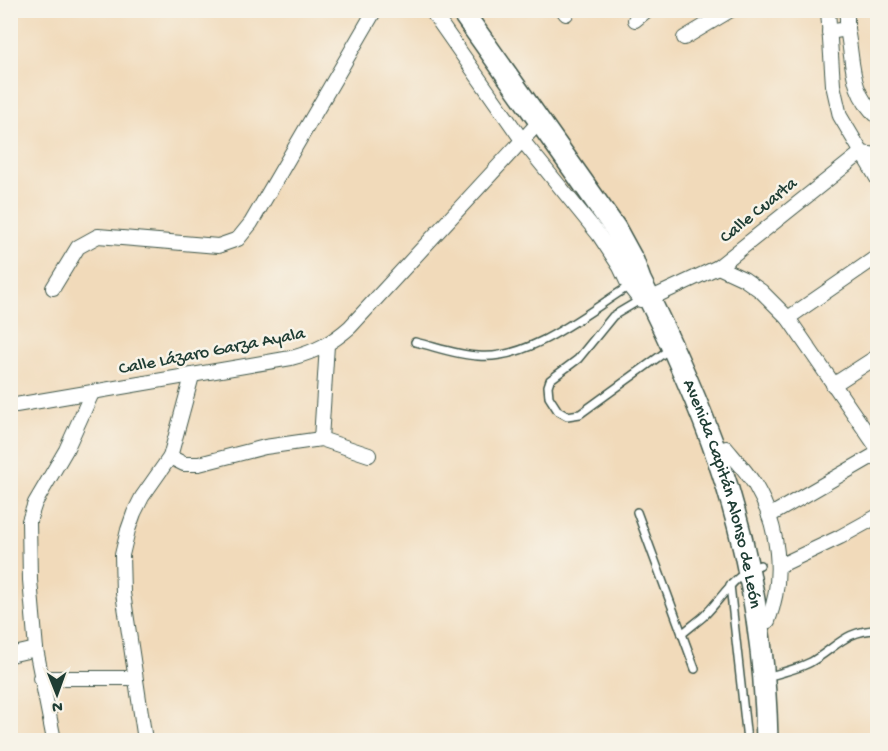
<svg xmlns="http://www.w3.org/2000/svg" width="888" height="751" font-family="'Gochi Hand',sans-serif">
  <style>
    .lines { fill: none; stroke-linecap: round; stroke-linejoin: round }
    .service-casing { stroke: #3e5548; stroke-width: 10 }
    .minor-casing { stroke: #3e5548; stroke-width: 16 }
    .primary-casing { stroke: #3e5548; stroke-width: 24 }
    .service { stroke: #fff; stroke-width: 7 }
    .minor { stroke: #fff; stroke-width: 14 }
    .primary { stroke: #fff; stroke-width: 21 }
    .labels { text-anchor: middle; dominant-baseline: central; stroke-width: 5; stroke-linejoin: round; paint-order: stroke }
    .street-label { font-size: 18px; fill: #1f3d34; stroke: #f7f3e8 }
  </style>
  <rect width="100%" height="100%" fill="#f7f3e8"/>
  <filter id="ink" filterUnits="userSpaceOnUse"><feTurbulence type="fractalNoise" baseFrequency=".0167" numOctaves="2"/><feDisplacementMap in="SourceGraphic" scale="12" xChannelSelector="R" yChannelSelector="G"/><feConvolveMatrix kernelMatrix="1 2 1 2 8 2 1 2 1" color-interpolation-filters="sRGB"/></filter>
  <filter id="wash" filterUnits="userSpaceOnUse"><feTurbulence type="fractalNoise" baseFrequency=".008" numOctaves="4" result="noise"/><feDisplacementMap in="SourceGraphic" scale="24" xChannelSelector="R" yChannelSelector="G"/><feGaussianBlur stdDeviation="1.35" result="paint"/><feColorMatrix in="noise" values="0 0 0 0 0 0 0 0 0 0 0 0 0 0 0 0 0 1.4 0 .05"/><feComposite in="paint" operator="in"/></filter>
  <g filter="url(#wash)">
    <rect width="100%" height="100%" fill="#f1daba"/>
  </g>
  <g filter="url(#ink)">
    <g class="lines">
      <defs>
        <g id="service">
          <polyline points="640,300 613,316 578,359 550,380 548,386 549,397 558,411 567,416 580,414 671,348"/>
          <path d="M415 342C436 347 457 355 478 356 531 361 588 311 631 285"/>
          <polyline points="637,512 695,669"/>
          <polyline points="730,585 747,740"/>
          <path d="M682 634C689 628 697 622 704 616 724 596 733 575 760 565"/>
          <path d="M766 677C781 673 797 669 811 662 836 648 845 630 878 630"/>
        </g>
        <g id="minor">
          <polyline points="431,10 522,140 599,235 620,267 629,286 640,300 658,295 718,267 861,153 878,155"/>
          <polyline points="563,10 566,14"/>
          <polyline points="828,10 833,85 840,116 878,180"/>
          <polyline points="847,10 847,29"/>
          <polyline points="635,20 647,10"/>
          <path d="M829 32 847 29C854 63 849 92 878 117"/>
          <polyline points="684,38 731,10"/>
          <polyline points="718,267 744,279 761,291 788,318 878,449"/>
          <polyline points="53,288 78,247 98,236 218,246 238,239 251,223 375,10"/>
          <polyline points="788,318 878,256"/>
          <polyline points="833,385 878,356"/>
          <path d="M10 406 291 358C315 352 332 343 350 327L540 121"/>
          <polyline points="321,439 327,345"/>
          <path d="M726 448C736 460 747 472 755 485 779 526 785 577 768 621"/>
          <polyline points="170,457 184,464 199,464 265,447 321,439 369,455"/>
          <polyline points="769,516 878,453"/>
          <polyline points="779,566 840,537 878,516"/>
          <polyline points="10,655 36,649"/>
          <polyline points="40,678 135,678"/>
          <polyline points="54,740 36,649 30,580 29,521 35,503 66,450 92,393"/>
          <polyline points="145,740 123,593 122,555 128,530 134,513 142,497 170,457 192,376"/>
        </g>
        <g id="primary">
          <path id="s1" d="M461 10 615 228 633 261 640 280C669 338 697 398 718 459 749 548 765 646 767 740"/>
        </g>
      </defs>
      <use href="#service" class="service-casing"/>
      <use href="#minor" class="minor-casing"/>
      <use href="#primary" class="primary-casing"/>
      <use href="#service" class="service"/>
      <use href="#minor" class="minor"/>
      <use href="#primary" class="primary"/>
    </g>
  </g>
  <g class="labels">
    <g class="street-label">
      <text transform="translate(759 211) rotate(-39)">Calle Cuarta</text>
      <text transform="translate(212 352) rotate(-11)">Calle Lázaro Garza Ayala</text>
      <text stroke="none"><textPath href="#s1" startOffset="555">Avenida Capitán Alonso de León</textPath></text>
    </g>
  </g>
  <rect width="888" height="751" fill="none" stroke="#f7f3e8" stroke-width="36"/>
  <g transform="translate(57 694) rotate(179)" stroke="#f7f3e8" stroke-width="4.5" paint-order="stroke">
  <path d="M0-4.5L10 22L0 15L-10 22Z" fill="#1f3d34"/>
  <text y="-9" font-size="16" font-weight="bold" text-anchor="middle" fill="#1f3d34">N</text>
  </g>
</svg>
